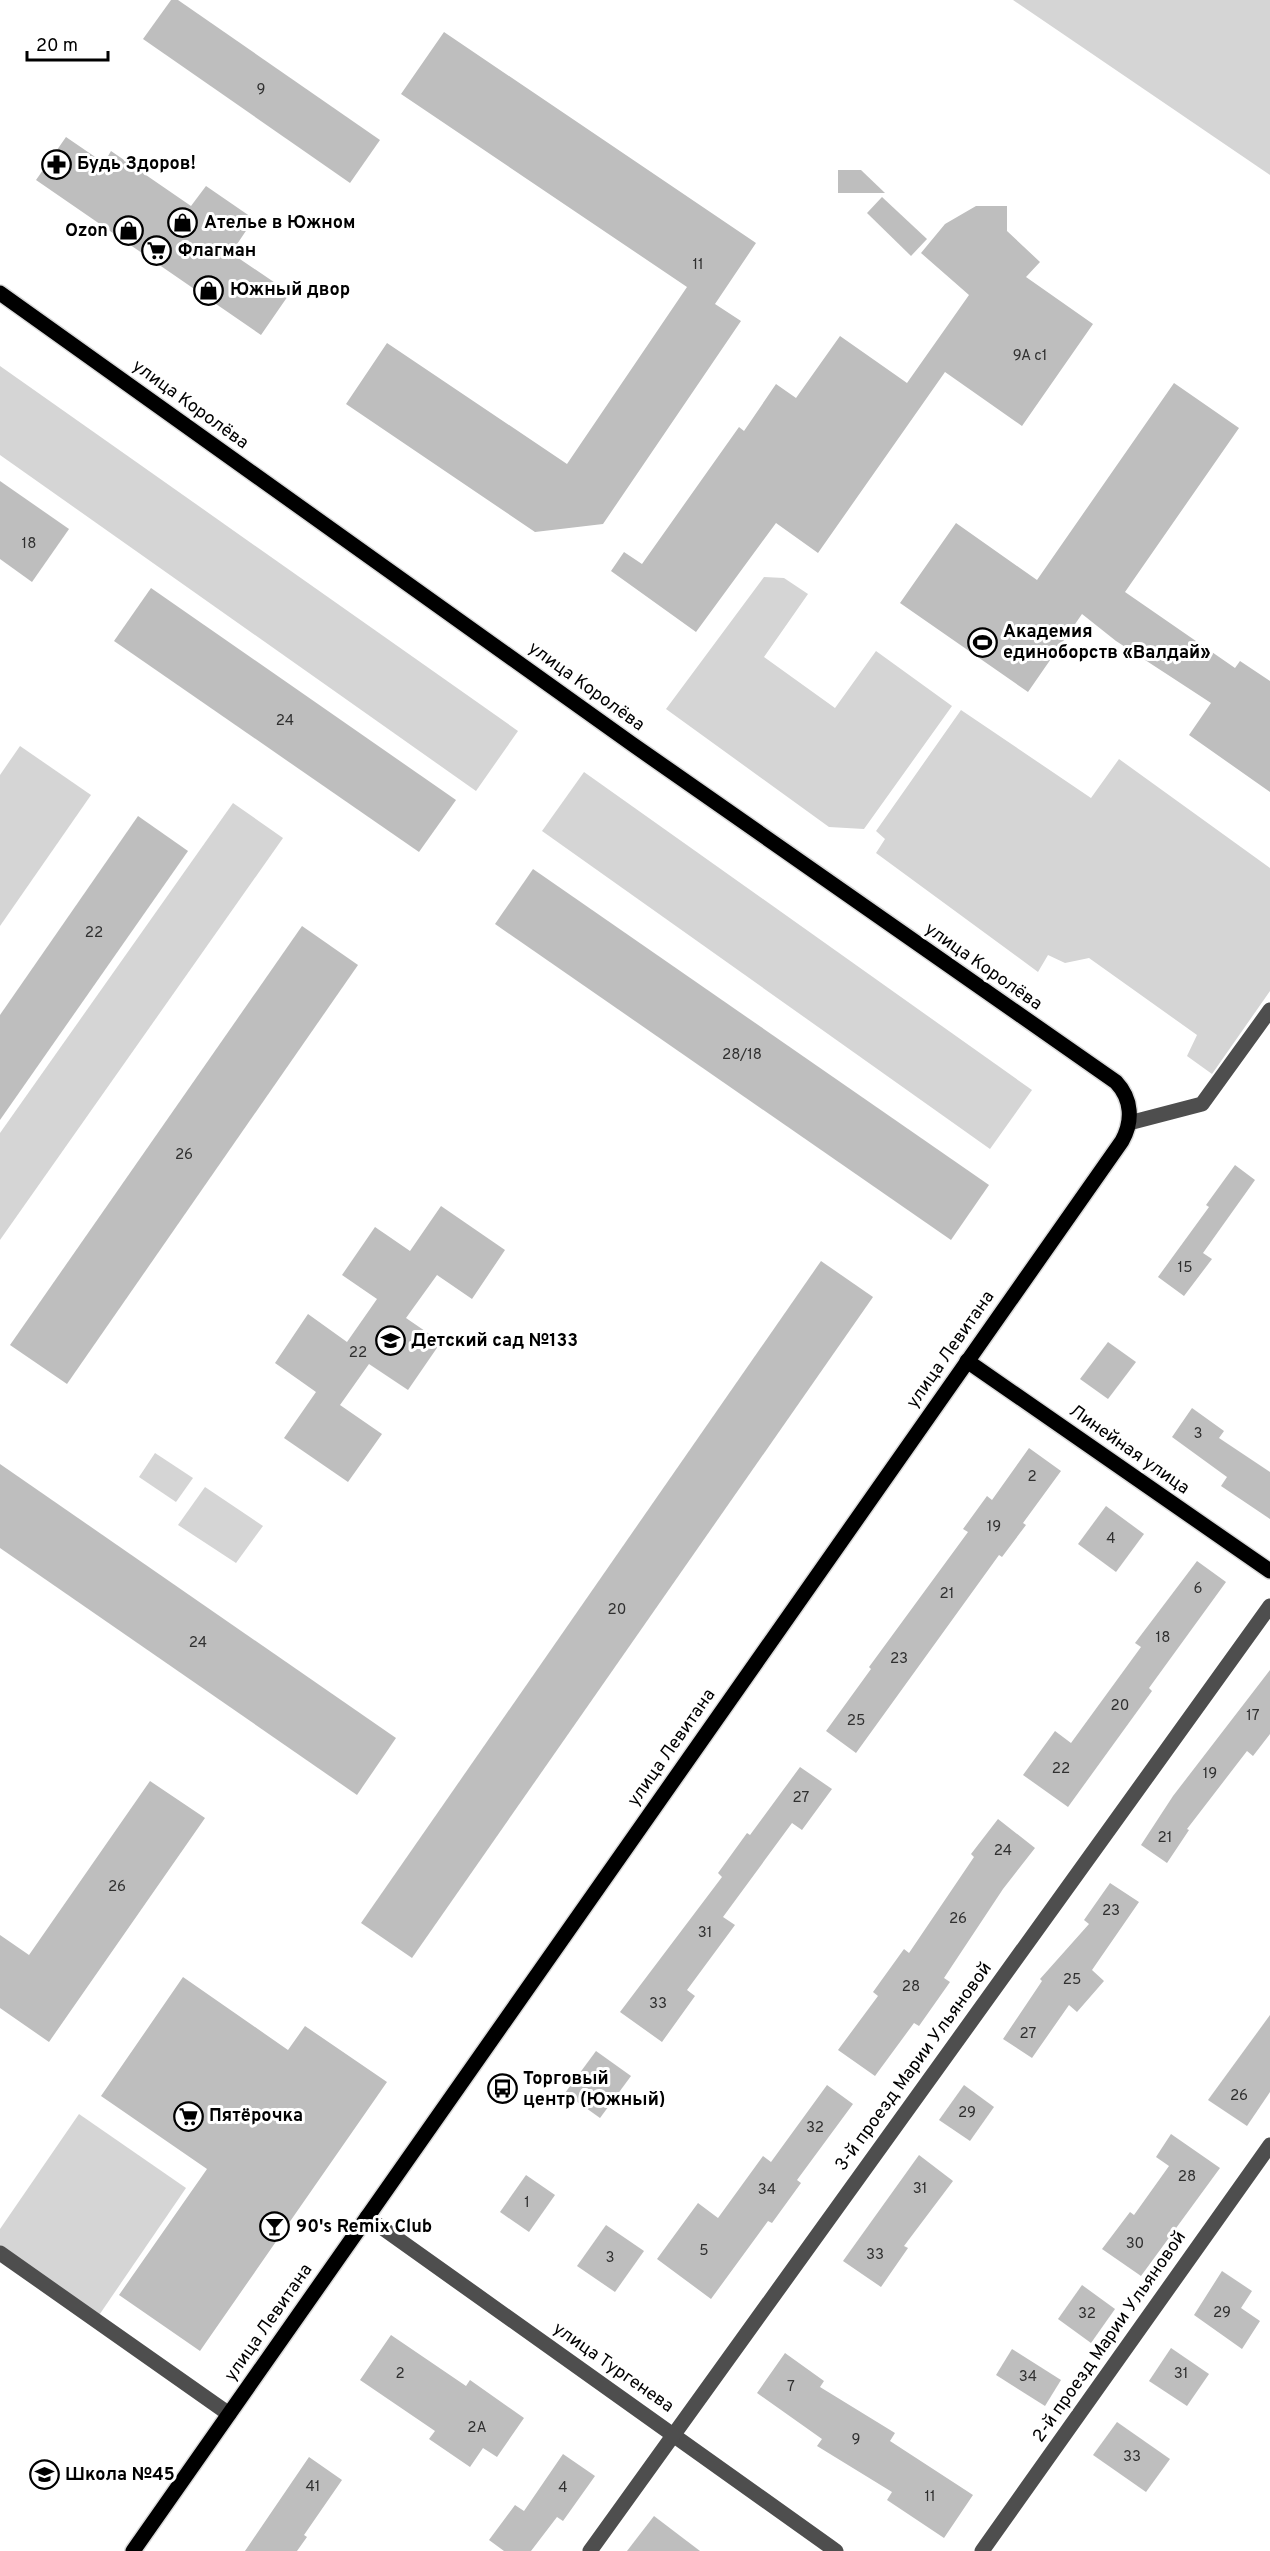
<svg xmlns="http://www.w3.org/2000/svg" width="1270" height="2551" font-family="Overpass,sans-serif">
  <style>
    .green { fill: #d5d5d5 }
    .building { fill: #bebebe }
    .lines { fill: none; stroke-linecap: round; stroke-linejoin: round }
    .major-casing { stroke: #dbdbdb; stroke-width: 18 }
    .minor { stroke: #4e4e4e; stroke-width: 15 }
    .major { stroke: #000; stroke-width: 15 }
    .labels { text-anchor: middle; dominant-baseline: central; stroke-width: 6; stroke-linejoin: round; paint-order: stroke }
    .number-label { font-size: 15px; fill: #303030 }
    .poi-label { font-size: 18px; font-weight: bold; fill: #000; stroke: #fff; text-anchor: start }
    .street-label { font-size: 18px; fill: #000; stroke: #fff }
  </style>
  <rect width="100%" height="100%" fill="#fff"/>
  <g class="green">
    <polygon points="1013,0 1270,0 1270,175"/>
    <polygon points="0,366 518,731 476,791 0,455"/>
    <polygon points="764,577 784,578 808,594 764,657 835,708 876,651 952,706 864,829 829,827 666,709"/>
    <polygon points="961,710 1091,798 1119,759 1270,868 1270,991 1212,1074 1187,1056 1197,1035 1089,958 1065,963 1048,955 1038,972 876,853 885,839 876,831"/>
    <polygon points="20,746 91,795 0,926 0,775"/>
    <polygon points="584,772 1032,1090 990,1149 542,831"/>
    <polygon points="233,803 283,838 0,1240 0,1133"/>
    <polygon points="155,1453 193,1478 176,1502 139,1477"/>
    <polygon points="205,1487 263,1526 236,1563 178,1525"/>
    <polygon points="79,2114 186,2188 93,2324 0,2260 0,2229"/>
  </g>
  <g class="building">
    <polygon points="171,0 178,0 380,140 350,183 143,39"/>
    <polygon points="444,32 756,243 715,304 741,321 603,524 535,532 346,404 387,343 567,464 687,287 401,94"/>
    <polygon points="66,137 104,163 111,151 191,206 206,186 254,219 231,253 290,293 261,335 36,180"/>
    <polygon points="838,170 861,170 885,193 838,193"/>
    <polygon points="882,197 927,239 911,256 867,213"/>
    <polygon points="976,206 1007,206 1007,231 1040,262 1026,277 1093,324 1022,426 945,372 818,553 776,523 696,632 611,571 624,552 642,564 739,427 744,431 776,384 796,398 840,336 907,383 969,295 921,253 945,224"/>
    <polygon points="1174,383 1239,428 1125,592 1235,668 1240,661 1270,681 1270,792 1189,735 1211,703 1116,641 1082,614 1028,692 900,603 956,523 1037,580"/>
    <polygon points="0,481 69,529 32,582 0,559"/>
    <polygon points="151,588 456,800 419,852 114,641"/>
    <polygon points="138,816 188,851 0,1120 0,1015"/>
    <polygon points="533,869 989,1185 951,1240 495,924"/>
    <polygon points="302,926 358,965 67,1384 10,1345"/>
    <polygon points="1235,1165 1255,1180 1203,1253 1212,1259 1184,1296 1158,1277 1209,1207 1206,1205"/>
    <polygon points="441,1206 505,1250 472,1299 437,1275 406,1318 441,1342 408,1390 369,1364 340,1405 382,1434 348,1482 284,1438 316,1392 275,1363 308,1314 347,1342 377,1299 342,1275 375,1227 410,1251"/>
    <polygon points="821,1261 873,1297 412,1958 361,1923"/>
    <polygon points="1108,1342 1136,1362 1108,1399 1080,1379"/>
    <polygon points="1192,1408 1224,1431 1219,1438 1270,1472 1270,1519 1221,1486 1227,1477 1172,1437"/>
    <polygon points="1029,1448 1061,1471 1023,1523 1026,1525 1002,1557 999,1555 856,1753 826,1731 871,1669 869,1667 968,1532 963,1529 987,1496 992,1500"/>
    <polygon points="0,1464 396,1738 357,1795 0,1548"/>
    <polygon points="1106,1506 1144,1534 1116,1572 1078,1544"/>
    <polygon points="1197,1561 1226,1582 1149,1688 1152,1691 1068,1807 1023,1775 1055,1731 1071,1743 1141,1647 1135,1643"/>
    <polygon points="1270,1670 1270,1734 1253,1756 1247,1751 1187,1829 1189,1830 1167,1863 1141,1845 1173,1796"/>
    <polygon points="800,1767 832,1789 802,1830 792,1823 723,1917 735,1925 687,1990 695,1996 662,2042 620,2012 722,1877 718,1873 747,1833 750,1835"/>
    <polygon points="150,1781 205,1818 49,2042 0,2008 0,1935 29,1955"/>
    <polygon points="998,1819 1035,1848 1003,1889 944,1978 950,1982 919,2026 914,2023 875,2076 838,2050 878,1996 873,1992 904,1949 909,1953 974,1857 971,1854"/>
    <polygon points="1110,1883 1139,1902 1092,1970 1104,1981 1077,2012 1069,2005 1032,2058 1003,2039 1042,1981 1040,1979 1089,1924 1084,1920"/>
    <polygon points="183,1977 288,2050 305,2026 387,2082 200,2351 119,2295 207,2169 101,2096"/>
    <polygon points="1270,2015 1270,2092 1247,2126 1208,2100"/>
    <polygon points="596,2051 631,2076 600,2118 565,2093"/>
    <polygon points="827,2085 853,2104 797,2180 801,2183 772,2223 768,2221 711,2299 657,2259 698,2203 718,2218 763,2156 771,2162"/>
    <polygon points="964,2085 994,2107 970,2141 939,2120"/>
    <polygon points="1171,2134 1220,2168 1141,2276 1102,2249 1130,2212 1134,2215 1169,2166 1156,2157"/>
    <polygon points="919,2155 953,2181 904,2246 908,2248 881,2287 843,2261"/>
    <polygon points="526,2175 555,2195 529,2232 500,2212"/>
    <polygon points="606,2225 644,2251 615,2292 577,2266"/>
    <polygon points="1222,2271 1252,2291 1241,2308 1260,2321 1242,2349 1194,2315"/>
    <polygon points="1082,2285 1115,2309 1091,2343 1058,2319"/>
    <polygon points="391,2335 466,2386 470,2380 524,2418 497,2457 483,2448 470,2467 429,2439 435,2431 360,2380"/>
    <polygon points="1171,2348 1209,2374 1187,2406 1149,2381"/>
    <polygon points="1012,2349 1061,2380 1045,2406 996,2375"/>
    <polygon points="785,2353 824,2381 820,2387 895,2433 890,2441 973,2495 944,2538 887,2500 892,2492 817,2446 822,2439 757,2393"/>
    <polygon points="1117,2422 1170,2459 1146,2492 1093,2455"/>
    <polygon points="563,2454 595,2476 563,2521 557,2517 531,2551 504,2551 489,2540 515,2505 524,2511"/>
    <polygon points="309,2457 342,2480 304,2535 307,2537 297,2551 245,2551"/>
    <polygon points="654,2516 700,2551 627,2551"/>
  </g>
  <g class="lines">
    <defs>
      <g id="major">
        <path d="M0 293 632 744 1116 1082C1132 1099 1133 1121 1122 1141L133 2551"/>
        <polyline points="967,1361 1270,1571"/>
      </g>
    </defs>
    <use href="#major" class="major-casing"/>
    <g class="minor">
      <polyline points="1129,1123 1202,1104 1270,1010"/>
      <polyline points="367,2217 836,2551"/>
      <polyline points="0,2253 229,2414"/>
      <polyline points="590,2551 1270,1606"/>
      <polyline points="982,2551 1270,2145"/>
    </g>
    <use href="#major" class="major"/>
  </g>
  <defs>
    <symbol id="pharmacy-ring" viewBox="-11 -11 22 22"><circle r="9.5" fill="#fff" stroke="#000" stroke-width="1.5"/><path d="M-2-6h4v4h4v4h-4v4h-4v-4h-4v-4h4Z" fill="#000"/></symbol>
    <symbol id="shop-ring" viewBox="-11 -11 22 22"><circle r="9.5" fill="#fff" stroke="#000" stroke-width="1.5"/><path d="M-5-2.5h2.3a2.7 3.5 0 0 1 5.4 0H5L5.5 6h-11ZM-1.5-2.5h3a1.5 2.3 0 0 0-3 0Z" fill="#000"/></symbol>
    <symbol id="supermarket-ring" viewBox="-11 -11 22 22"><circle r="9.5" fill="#fff" stroke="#000" stroke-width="1.5"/><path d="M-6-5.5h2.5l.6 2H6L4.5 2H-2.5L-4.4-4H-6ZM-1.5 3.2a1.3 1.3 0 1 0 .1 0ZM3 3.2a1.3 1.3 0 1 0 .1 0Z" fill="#000"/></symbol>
    <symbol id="stadium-ring" viewBox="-11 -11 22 22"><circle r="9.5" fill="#fff" stroke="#000" stroke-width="1.5"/><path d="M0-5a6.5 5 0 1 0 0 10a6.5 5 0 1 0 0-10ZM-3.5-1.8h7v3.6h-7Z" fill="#000"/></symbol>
    <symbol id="school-ring" viewBox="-11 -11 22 22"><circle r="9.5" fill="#fff" stroke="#000" stroke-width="1.5"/><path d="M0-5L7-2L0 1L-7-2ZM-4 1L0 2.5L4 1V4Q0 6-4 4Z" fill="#000"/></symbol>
    <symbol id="bus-ring" viewBox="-11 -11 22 22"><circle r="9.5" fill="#fff" stroke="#000" stroke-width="1.5"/><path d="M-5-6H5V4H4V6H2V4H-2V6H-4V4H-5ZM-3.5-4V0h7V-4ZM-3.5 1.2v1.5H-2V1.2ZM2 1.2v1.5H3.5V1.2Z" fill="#000"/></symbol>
    <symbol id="bar-ring" viewBox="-11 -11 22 22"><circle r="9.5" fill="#fff" stroke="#000" stroke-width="1.5"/><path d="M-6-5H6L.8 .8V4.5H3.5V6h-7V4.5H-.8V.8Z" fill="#000"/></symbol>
  </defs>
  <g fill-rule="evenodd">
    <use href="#pharmacy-ring" x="40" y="148" width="33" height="33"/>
    <use href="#shop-ring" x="166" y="206" width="33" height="33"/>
    <use href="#shop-ring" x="112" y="214" width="33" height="33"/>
    <use href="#supermarket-ring" x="140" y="234" width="33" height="33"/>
    <use href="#shop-ring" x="192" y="274" width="33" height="33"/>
    <use href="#stadium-ring" x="966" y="626" width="33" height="33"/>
    <use href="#school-ring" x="374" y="1324" width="33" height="33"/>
    <use href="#bus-ring" x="486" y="2072" width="33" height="33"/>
    <use href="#supermarket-ring" x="172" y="2100" width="33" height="33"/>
    <use href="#bar-ring" x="258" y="2210" width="33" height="33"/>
    <use href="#school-ring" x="28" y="2458" width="33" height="33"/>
  </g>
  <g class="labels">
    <g class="number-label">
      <text x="261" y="90">9</text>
      <text x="698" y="265">11</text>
      <text x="1030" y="356">9А с1</text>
      <text x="29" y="544">18</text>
      <text x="285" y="721">24</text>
      <text x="94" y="933">22</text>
      <text x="742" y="1055">28/18</text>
      <text x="184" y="1155">26</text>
      <text x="1185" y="1268">15</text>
      <text x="358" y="1353">22</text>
      <text x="1198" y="1434">3</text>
      <text x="1032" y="1477">2</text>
      <text x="994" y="1527">19</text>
      <text x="1111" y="1539">4</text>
      <text x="1198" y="1589">6</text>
      <text x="947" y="1594">21</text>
      <text x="617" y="1610">20</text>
      <text x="1163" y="1638">18</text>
      <text x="198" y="1643">24</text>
      <text x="899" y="1659">23</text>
      <text x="1120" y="1706">20</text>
      <text x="1253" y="1716">17</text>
      <text x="856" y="1721">25</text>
      <text x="1061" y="1769">22</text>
      <text x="1210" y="1774">19</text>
      <text x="801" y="1798">27</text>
      <text x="1165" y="1838">21</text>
      <text x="1003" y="1851">24</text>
      <text x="117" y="1887">26</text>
      <text x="1111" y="1911">23</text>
      <text x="958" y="1919">26</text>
      <text x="705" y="1933">31</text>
      <text x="1072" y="1980">25</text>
      <text x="911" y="1987">28</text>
      <text x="658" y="2004">33</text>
      <text x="1028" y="2034">27</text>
      <text x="1239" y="2096">26</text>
      <text x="967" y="2113">29</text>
      <text x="815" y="2128">32</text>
      <text x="1187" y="2177">28</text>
      <text x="920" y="2189">31</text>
      <text x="767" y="2190">34</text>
      <text x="527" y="2203">1</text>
      <text x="1135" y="2244">30</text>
      <text x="704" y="2251">5</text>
      <text x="875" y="2255">33</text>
      <text x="610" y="2258">3</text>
      <text x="1222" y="2313">29</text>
      <text x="1087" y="2314">32</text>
      <text x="400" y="2374">2</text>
      <text x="1181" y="2374">31</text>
      <text x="1028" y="2377">34</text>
      <text x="791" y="2387">7</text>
      <text x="477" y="2428">2А</text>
      <text x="856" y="2440">9</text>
      <text x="1132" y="2457">33</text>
      <text x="313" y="2487">41</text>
      <text x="563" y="2488">4</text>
      <text x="930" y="2497">11</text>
    </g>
    <g class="poi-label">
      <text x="77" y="164">Будь Здоров!</text>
      <text x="204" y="223">Ателье в Южном</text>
      <text x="108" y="231" text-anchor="end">Ozon</text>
      <text x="178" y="251">Флагман</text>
      <text x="230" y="290">Южный двор</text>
      <text x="1003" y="632">Академия<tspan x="1003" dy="21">единоборств «Валдай»</tspan></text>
      <text x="411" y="1341">Детский сад №133</text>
      <text x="523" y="2079">Торговый<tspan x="523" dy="21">центр (Южный)</tspan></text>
      <text x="209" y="2116">Пятёрочка</text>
      <text x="296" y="2227">90's Remix Club</text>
      <text x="65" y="2475">Школа №45</text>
    </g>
    <g class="street-label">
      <text transform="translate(190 405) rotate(36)">улица Королёва</text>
      <text transform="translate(586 687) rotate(36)">улица Королёва</text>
      <text transform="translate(983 967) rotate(35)">улица Королёва</text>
      <text transform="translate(951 1350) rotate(-55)">улица Левитана</text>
      <text transform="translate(1129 1450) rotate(35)">Линейная улица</text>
      <text transform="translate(672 1748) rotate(-55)">улица Левитана</text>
      <text transform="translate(914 2067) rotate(-54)">3-й проезд Марии Ульяновой</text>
      <text transform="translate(269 2323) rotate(-55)">улица Левитана</text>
      <text transform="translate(1110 2337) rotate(-55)">2-й проезд Марии Ульяновой</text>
      <text transform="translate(613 2368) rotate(35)">улица Тургенева</text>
    </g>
  </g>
  <path d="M27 51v9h81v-9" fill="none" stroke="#000000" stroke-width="3"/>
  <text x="36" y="51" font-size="18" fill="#000000" stroke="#ffffff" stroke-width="4.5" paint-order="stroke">20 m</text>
</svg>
